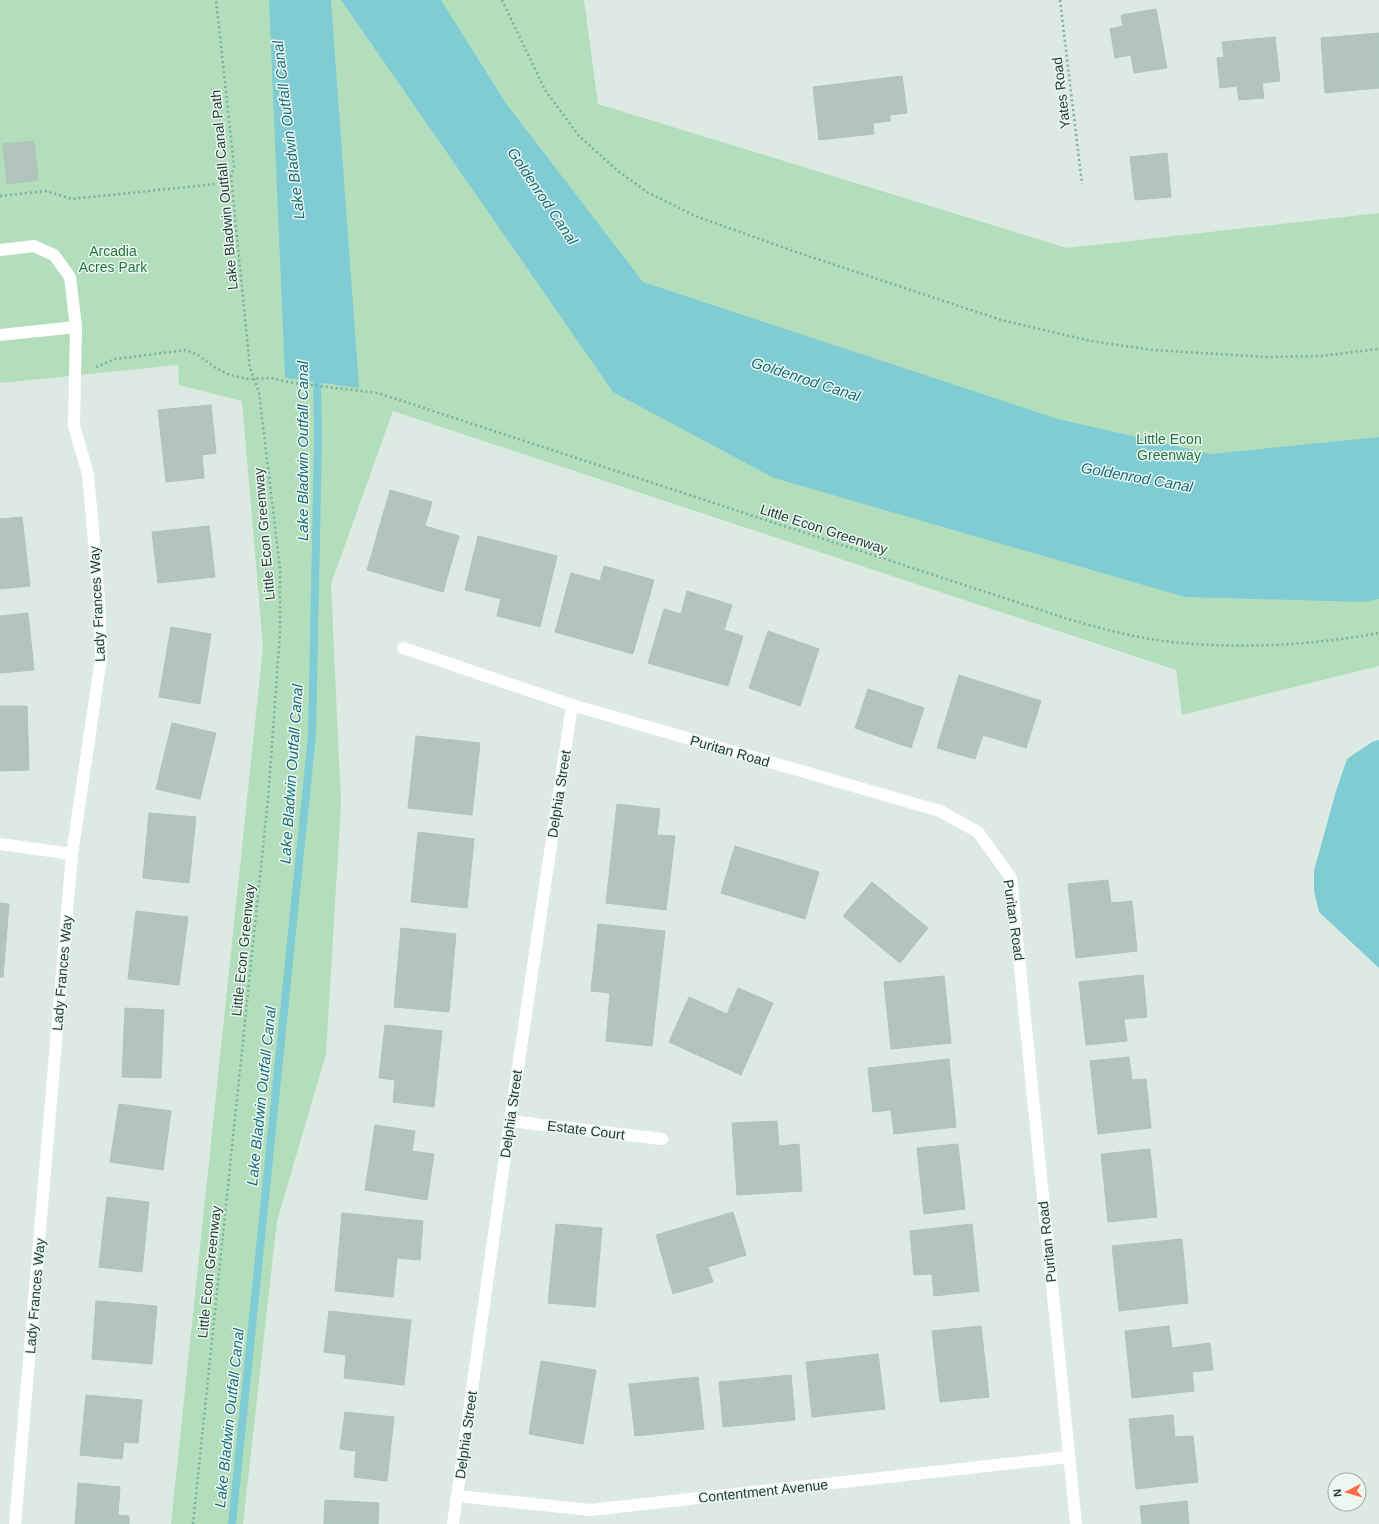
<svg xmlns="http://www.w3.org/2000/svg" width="1379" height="1524" font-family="Arial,sans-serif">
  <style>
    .green { fill: #b3debc }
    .water { fill: #7fccd5 }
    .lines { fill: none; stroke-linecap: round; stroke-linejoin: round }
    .stream { stroke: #7fccd5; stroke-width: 8 }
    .building { fill: #b2c5bc; stroke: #aec4ba }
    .path { stroke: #7ab09d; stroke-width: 2.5; stroke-dasharray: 2 3; stroke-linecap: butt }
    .lane { stroke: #fff; stroke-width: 12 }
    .street { stroke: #fff; stroke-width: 12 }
    .labels { text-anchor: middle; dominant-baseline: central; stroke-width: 3; stroke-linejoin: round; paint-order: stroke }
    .street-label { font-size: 14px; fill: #1d3a31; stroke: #edf7f1 }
    .park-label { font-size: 14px; fill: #25743f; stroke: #edf7f1 }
    .water-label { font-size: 15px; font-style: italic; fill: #146d7a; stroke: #edf7f1 }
  </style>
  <rect width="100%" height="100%" fill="#dceae3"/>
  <polygon class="green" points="0,0 584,0 598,104 1067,248 1379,213 1379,666 1182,715 1176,670 393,411 331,584 341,804 326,1054 277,1221 243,1524 171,1524 263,647 242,401 179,385 178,365 0,383"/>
  <g class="water">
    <polygon points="269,0 331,0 359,388 285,378"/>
    <polygon points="341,0 441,0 505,102 643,282 1058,419 1211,454 1379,437 1379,599 1364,602 1185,597 774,478 613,392"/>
    <polygon points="1379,740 1379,968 1319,912 1314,891 1314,871 1336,791 1347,759 1372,742"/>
  </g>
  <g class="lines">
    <polyline class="stream" points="232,1524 312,735 318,441 317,373"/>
  </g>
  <g class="building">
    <polygon points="1156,9 1167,68 1134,73 1131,55 1115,58 1110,29 1123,26 1121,15"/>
    <polygon points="1379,33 1379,88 1325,93 1321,38"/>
    <polygon points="1275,37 1280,81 1262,83 1264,98 1239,100 1237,86 1220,88 1217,58 1224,57 1222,42"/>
    <polygon points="902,76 907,113 890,115 890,121 873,123 874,134 819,140 813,87"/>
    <polygon points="34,141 38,180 7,184 3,144"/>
    <polygon points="1167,153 1171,197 1135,200 1130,157"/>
    <polygon points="211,405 216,453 202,455 204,478 166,482 158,410"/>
    <polygon points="390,490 432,502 425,526 459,536 443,592 367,570"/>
    <polygon points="22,517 30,586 0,589 0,519"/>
    <polygon points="209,526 215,577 158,583 152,532"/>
    <polygon points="478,536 557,556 540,627 497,616 501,599 465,590"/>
    <polygon points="604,566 654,580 633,654 555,632 571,573 600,581"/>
    <polygon points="687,591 732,605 724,630 743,636 728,686 648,663 664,609 681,614"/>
    <polygon points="28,613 34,670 0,673 0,616"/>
    <polygon points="171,627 211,634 200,704 159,697"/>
    <polygon points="768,631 819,649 800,706 749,688"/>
    <polygon points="959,675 1041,701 1026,748 983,735 975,759 937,748"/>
    <polygon points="868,689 924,708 911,748 855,728"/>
    <polygon points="0,706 27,706 29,770 0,771"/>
    <polygon points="172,723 216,733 200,799 156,789"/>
    <polygon points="416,736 480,743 472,815 408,808"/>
    <polygon points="617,804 660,809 657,835 675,836 666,910 606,903"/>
    <polygon points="149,813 196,817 189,883 143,878"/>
    <polygon points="418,832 474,839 467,908 411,902"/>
    <polygon points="735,846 819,872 805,919 721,893"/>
    <polygon points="1108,880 1111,903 1132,901 1137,951 1076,958 1068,884"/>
    <polygon points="872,882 928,928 900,963 843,916"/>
    <polygon points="0,903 9,904 3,977 0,977"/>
    <polygon points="136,911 188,917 179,985 128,979"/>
    <polygon points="598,924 665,931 652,1046 606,1041 610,993 591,991"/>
    <polygon points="401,928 456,934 449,1012 394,1007"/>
    <polygon points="1143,975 1147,1017 1124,1019 1127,1041 1086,1045 1079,982"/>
    <polygon points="944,976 951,1043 891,1049 884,982"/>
    <polygon points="738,988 773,1003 741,1075 669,1042 689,997 727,1014"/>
    <polygon points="125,1008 164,1010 161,1078 122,1077"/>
    <polygon points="385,1025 442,1031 434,1107 393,1102 395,1080 379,1078"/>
    <polygon points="1129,1057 1132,1080 1146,1079 1151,1128 1098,1134 1090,1061"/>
    <polygon points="949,1059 956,1127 894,1134 891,1110 873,1112 868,1068"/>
    <polygon points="119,1104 171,1111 163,1170 110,1162"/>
    <polygon points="777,1121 779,1146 799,1144 802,1191 737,1195 732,1123"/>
    <polygon points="375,1125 415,1131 412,1151 434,1154 427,1200 365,1190"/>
    <polygon points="958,1144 965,1209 924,1214 917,1148"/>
    <polygon points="1150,1149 1157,1217 1108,1222 1101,1154"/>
    <polygon points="107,1197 149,1202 142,1272 99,1267"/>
    <polygon points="733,1212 746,1255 708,1267 713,1282 673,1294 656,1235"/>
    <polygon points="342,1213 423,1221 420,1260 397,1258 393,1297 335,1291"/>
    <polygon points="556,1224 602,1228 595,1307 548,1303"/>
    <polygon points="972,1224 979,1291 934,1296 932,1274 914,1275 910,1231"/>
    <polygon points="1182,1239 1188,1303 1119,1311 1112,1246"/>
    <polygon points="96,1301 157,1306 152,1364 92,1359"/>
    <polygon points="329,1311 411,1320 404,1385 344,1378 346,1355 324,1352"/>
    <polygon points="981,1326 989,1397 940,1402 932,1331"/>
    <polygon points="1169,1326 1172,1348 1210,1343 1213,1370 1192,1372 1194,1391 1132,1398 1125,1331"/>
    <polygon points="878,1354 885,1409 812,1417 806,1362"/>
    <polygon points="541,1361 596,1370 583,1444 529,1434"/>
    <polygon points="791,1375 795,1420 723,1427 719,1382"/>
    <polygon points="698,1377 704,1429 635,1436 629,1384"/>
    <polygon points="86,1395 142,1400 138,1443 124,1442 122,1459 80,1455"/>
    <polygon points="345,1412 394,1417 387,1481 354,1477 356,1451 340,1449"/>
    <polygon points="1173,1415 1175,1437 1193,1436 1198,1482 1136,1489 1129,1419"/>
    <polygon points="78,1483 120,1487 118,1515 129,1516 129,1524 75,1524"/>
    <polygon points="325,1500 379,1503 378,1524 324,1524"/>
    <polygon points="1187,1501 1189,1524 1142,1524 1140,1506"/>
  </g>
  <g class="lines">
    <g class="path">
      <polyline points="502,0 545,90 579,136 618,171 647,192 695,216 799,253 1001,320 1091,341 1153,350 1267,357 1321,356 1379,349"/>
      <polyline points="1060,0 1082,184"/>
      <polyline points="0,196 46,191 72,199 216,184 227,180 230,177"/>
      <path d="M96 367 115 359 186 350 198 355 214 367 230 375 248 379 270 378 293 383 378 393 1065 618C1095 627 1125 635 1156 640 1229 650 1307 646 1379 633"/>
      <polyline points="193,1524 268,799 280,633 280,569 259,392 250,368 231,177 234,166 216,0"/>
    </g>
    <g class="lane">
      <polyline points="0,250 34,246 54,255 70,277 76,327 74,426"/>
      <polyline points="0,335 76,327"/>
    </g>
    <g class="street">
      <polyline points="403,648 572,705 940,811 978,832 1011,878 1076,1524"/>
      <polyline points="0,844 72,854"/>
      <polyline points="510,1121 662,1139"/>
      <polyline points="457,1496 590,1510 1068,1457"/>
      <polyline points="15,1524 72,854 101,659 99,599 88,474 74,426"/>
      <polyline points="453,1524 510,1121 572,705"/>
    </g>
  </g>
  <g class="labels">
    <g class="street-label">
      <text transform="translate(1061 93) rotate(-97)">Yates Road</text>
      <text transform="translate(224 190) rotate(-95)">Lake Bladwin Outfall Canal Path</text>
      <text transform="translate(824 529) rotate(18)">Little Econ Greenway</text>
      <text transform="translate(264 534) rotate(-95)">Little Econ Greenway</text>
      <text transform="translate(97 604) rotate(-93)">Lady Frances Way</text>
      <text transform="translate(730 751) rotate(16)">Puritan Road</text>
      <text transform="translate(559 794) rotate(-81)">Delphia Street</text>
      <text transform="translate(1014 920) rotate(82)">Puritan Road</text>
      <text transform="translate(243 950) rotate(-84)">Little Econ Greenway</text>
      <text transform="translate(62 973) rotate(-85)">Lady Frances Way</text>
      <text transform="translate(511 1114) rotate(-82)">Delphia Street</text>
      <text transform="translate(586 1130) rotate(7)">Estate Court</text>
      <text transform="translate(1047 1242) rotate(-96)">Puritan Road</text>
      <text transform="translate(209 1272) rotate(-84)">Little Econ Greenway</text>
      <text transform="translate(35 1296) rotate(-85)">Lady Frances Way</text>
      <text transform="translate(466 1435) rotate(-82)">Delphia Street</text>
      <text transform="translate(763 1491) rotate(-6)">Contentment Avenue</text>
    </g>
    <g class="park-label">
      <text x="113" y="251">Arcadia<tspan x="113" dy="16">Acres Park</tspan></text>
      <text x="1169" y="439">Little Econ<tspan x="1169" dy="16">Greenway</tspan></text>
    </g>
    <g class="water-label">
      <text transform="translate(288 130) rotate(-97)">Lake Bladwin Outfall Canal</text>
      <text transform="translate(543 196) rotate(56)">Goldenrod Canal</text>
      <text transform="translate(806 379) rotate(18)">Goldenrod Canal</text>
      <text transform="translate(302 451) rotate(-90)">Lake Bladwin Outfall Canal</text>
      <text transform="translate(1137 477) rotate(10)">Goldenrod Canal</text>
      <text transform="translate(291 774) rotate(-86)">Lake Bladwin Outfall Canal</text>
      <text transform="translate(261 1096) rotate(-84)">Lake Bladwin Outfall Canal</text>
      <text transform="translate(229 1418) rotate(-84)">Lake Bladwin Outfall Canal</text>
    </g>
  </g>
  <g transform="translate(1347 1492) rotate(264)"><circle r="19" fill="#edf7f1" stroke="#9aaba4"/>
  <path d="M0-3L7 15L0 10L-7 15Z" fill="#fd6b47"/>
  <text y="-6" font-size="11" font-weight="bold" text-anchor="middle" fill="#1d3a31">N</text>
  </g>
</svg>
